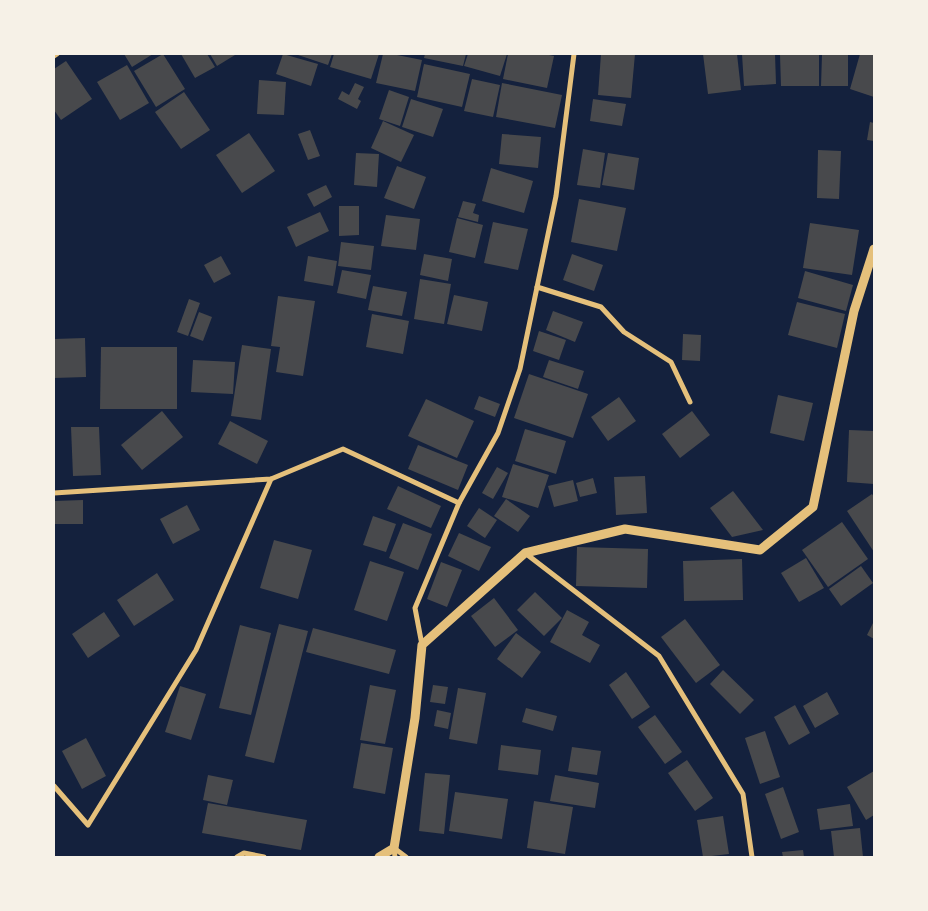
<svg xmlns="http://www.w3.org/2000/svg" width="928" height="911" font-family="Barlow,sans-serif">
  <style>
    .building { fill: #48494c }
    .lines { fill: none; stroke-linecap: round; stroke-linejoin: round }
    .minor { stroke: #e5c07b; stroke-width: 5 }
    .tertiary { stroke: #e5c07b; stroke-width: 9 }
  </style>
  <rect width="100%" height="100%" fill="#14213d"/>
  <g class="building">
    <polygon points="124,54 153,54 132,67"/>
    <polygon points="163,54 185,89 156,107 134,71"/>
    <polygon points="181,54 207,54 215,67 195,78"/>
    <polygon points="210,54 235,54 235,55 217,66"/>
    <polygon points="283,54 318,64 311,86 276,74"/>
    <polygon points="295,54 332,54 328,65"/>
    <polygon points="334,54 379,54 371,79 330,67"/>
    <polygon points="383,54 392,54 422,60 415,91 376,83"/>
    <polygon points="425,54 466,54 463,66 424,58"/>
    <polygon points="468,54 507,54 500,76 464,66"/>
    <polygon points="508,54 544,54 554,56 547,88 503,79"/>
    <polygon points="601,54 635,54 631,98 598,95"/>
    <polygon points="703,54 737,54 741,90 708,94"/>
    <polygon points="742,54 775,54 776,84 744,86"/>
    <polygon points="819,54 819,86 781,86 780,55"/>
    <polygon points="822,54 848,54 848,86 821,86"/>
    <polygon points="860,54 874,54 874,97 850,89"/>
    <polygon points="66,61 92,99 61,120 54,110 54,69"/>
    <polygon points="424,64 470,74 462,107 417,97"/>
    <polygon points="127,65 149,103 120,120 97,82"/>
    <polygon points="472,79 500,85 493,117 464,111"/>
    <polygon points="259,80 286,82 284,115 257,114"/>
    <polygon points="355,83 364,87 358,99 361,101 357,109 338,99 342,91 349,95"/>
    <polygon points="502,83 562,95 555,128 496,117"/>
    <polygon points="389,90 409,97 400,126 379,119"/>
    <polygon points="184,92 210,130 181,149 155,112"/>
    <polygon points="411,99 443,109 433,137 402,127"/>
    <polygon points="593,99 626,104 622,126 590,121"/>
    <polygon points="383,121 414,135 401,162 371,148"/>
    <polygon points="870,122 874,123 874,141 867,140"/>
    <polygon points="310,130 320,156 308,160 298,134"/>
    <polygon points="249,133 275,171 242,193 216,155"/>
    <polygon points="502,134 541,137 538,168 499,164"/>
    <polygon points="583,149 605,153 600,188 577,185"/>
    <polygon points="818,150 841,151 839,199 817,198"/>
    <polygon points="356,153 379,154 377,187 354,185"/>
    <polygon points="608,153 639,158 634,190 602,185"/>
    <polygon points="397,166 426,177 414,209 384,198"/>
    <polygon points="491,168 533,181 524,213 482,201"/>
    <polygon points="326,185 332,197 314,207 307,194"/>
    <polygon points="579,199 626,208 617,251 571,242"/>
    <polygon points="463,201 476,204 473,213 479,215 478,222 458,217"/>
    <polygon points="339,206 359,206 359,235 339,236"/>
    <polygon points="320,212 329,231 296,247 287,227"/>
    <polygon points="386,215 420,219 416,250 381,246"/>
    <polygon points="457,218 483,225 475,258 449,252"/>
    <polygon points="493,222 528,229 518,270 484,263"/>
    <polygon points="810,223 859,230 852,275 803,268"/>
    <polygon points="341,242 374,246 371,270 338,266"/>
    <polygon points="424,254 452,259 448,281 420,275"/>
    <polygon points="572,254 603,265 594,291 563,280"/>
    <polygon points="221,256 231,274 214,283 204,265"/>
    <polygon points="308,256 337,261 333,286 304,281"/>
    <polygon points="342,270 371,275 366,299 337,293"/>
    <polygon points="805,271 853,285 846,311 798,298"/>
    <polygon points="420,279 451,284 444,324 414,319"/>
    <polygon points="373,286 407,292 402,316 368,310"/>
    <polygon points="454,295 488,302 482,331 447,324"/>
    <polygon points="278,296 315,301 303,376 276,372 280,347 271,346"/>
    <polygon points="189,299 200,303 188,336 177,332"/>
    <polygon points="797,302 845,314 837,348 788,335"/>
    <polygon points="553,311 583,322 575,342 546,330"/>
    <polygon points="199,312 212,317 203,341 190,336"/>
    <polygon points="372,314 409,321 403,354 366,347"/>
    <polygon points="539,331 566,340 559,360 533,351"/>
    <polygon points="683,334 701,335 700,361 682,360"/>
    <polygon points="85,338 86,377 54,378 54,339"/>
    <polygon points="242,345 271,349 261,420 231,416"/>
    <polygon points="101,347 177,347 177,409 100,409"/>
    <polygon points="193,360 235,362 233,394 191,392"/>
    <polygon points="549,360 584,371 578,389 543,377"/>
    <polygon points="529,374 588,394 573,438 514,418"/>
    <polygon points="778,395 813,403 804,441 770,433"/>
    <polygon points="479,396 500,404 495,417 474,409"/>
    <polygon points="619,397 636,421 608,441 591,417"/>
    <polygon points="426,399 474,421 457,458 408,436"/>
    <polygon points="162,411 183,437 142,470 121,445"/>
    <polygon points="692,411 710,435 680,458 662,434"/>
    <polygon points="230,421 268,441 257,464 218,444"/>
    <polygon points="71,427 99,427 101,475 73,476"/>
    <polygon points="525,429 566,441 556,474 515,461"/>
    <polygon points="849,430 874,431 874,484 847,482"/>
    <polygon points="418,445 468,465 458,490 408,469"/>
    <polygon points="513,464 549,475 538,508 502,497"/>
    <polygon points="497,467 508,473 493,499 482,493"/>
    <polygon points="645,476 647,513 616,515 614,477"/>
    <polygon points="593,478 597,493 580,497 576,483"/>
    <polygon points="573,480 578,501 554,507 548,486"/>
    <polygon points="398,486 441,506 431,528 387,509"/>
    <polygon points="733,491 763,530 732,537 710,508"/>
    <polygon points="872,494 874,497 874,552 847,511"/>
    <polygon points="506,499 530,516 518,532 494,516"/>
    <polygon points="83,500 83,524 54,524 54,501"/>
    <polygon points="187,505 200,530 173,544 160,519"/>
    <polygon points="479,508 497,520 485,538 467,526"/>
    <polygon points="373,516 396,524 386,552 363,545"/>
    <polygon points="842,522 868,559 828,587 802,550"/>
    <polygon points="403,523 432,534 418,570 389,558"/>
    <polygon points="459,533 491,547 479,571 448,556"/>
    <polygon points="274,540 312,550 298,599 260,588"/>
    <polygon points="577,547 648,549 647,588 576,586"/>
    <polygon points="806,558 824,588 799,602 781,573"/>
    <polygon points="742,559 743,600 684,601 683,561"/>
    <polygon points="370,561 404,572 387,621 354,610"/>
    <polygon points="441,562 462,570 447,607 427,599"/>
    <polygon points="861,566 873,583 841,606 829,589"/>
    <polygon points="157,573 174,600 134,626 117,600"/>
    <polygon points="535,592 562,618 544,636 517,610"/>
    <polygon points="494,598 518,630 495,647 471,616"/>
    <polygon points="567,610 589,622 582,635 600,645 590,663 550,642"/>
    <polygon points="104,612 120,636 88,658 72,634"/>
    <polygon points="685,619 720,665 696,683 661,637"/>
    <polygon points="874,621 874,639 867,635"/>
    <polygon points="279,624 308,631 274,763 245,756"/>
    <polygon points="240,625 271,633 251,715 219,708"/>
    <polygon points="313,628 396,650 389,674 306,652"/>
    <polygon points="516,633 541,652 522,678 497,659"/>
    <polygon points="723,670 754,700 740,714 710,684"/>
    <polygon points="626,672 650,707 632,719 609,685"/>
    <polygon points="370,685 396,690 385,744 360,740"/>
    <polygon points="433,685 448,687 445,704 430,702"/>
    <polygon points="180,686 206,694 191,740 165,732"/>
    <polygon points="458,688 486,693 477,744 449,739"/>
    <polygon points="827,692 839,714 815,728 803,706"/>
    <polygon points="795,705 810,733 789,745 774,717"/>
    <polygon points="526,708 557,716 553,731 522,722"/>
    <polygon points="437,710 451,713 448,729 434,726"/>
    <polygon points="655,715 682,752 665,764 638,727"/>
    <polygon points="765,731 780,777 760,784 745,738"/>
    <polygon points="86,738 106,776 82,789 62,751"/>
    <polygon points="361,743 393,748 385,794 353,788"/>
    <polygon points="501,745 541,750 538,775 498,770"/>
    <polygon points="572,747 601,751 597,775 568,771"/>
    <polygon points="687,760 713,798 695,811 668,773"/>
    <polygon points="874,771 874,815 866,820 847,787"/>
    <polygon points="425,773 450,775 444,834 419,831"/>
    <polygon points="208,775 233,780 227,805 203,800"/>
    <polygon points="555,775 599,783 595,808 550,801"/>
    <polygon points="783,787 799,832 781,839 765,794"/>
    <polygon points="455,792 508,799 502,839 449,831"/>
    <polygon points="534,801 573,807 565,854 527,848"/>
    <polygon points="208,803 307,820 301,850 202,833"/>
    <polygon points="850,804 853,826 820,830 817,809"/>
    <polygon points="723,816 729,854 703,857 697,820"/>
    <polygon points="860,828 863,857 834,857 831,831"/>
    <polygon points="803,850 804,857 783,857 782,852"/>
  </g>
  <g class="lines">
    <g class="minor">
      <polyline points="54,56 57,54"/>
      <polyline points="537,287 601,307 624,332 671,362 690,402"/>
      <polyline points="54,493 271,479 343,449 459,503 415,608 422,645"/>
      <polyline points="459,503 498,433 520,369 556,196 574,54"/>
      <polyline points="525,553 659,656 743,794 752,857"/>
      <polyline points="54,786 88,825 196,650 271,479"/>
      <polyline points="237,857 244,853 264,857"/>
      <polyline points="395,857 394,848 406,857"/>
    </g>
    <polyline class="tertiary" points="379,857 394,848 415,718 422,645 525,553 625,529 760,550 813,507 854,311 874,249"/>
  </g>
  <rect width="928" height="911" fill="none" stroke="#f6f1e7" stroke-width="110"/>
</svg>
